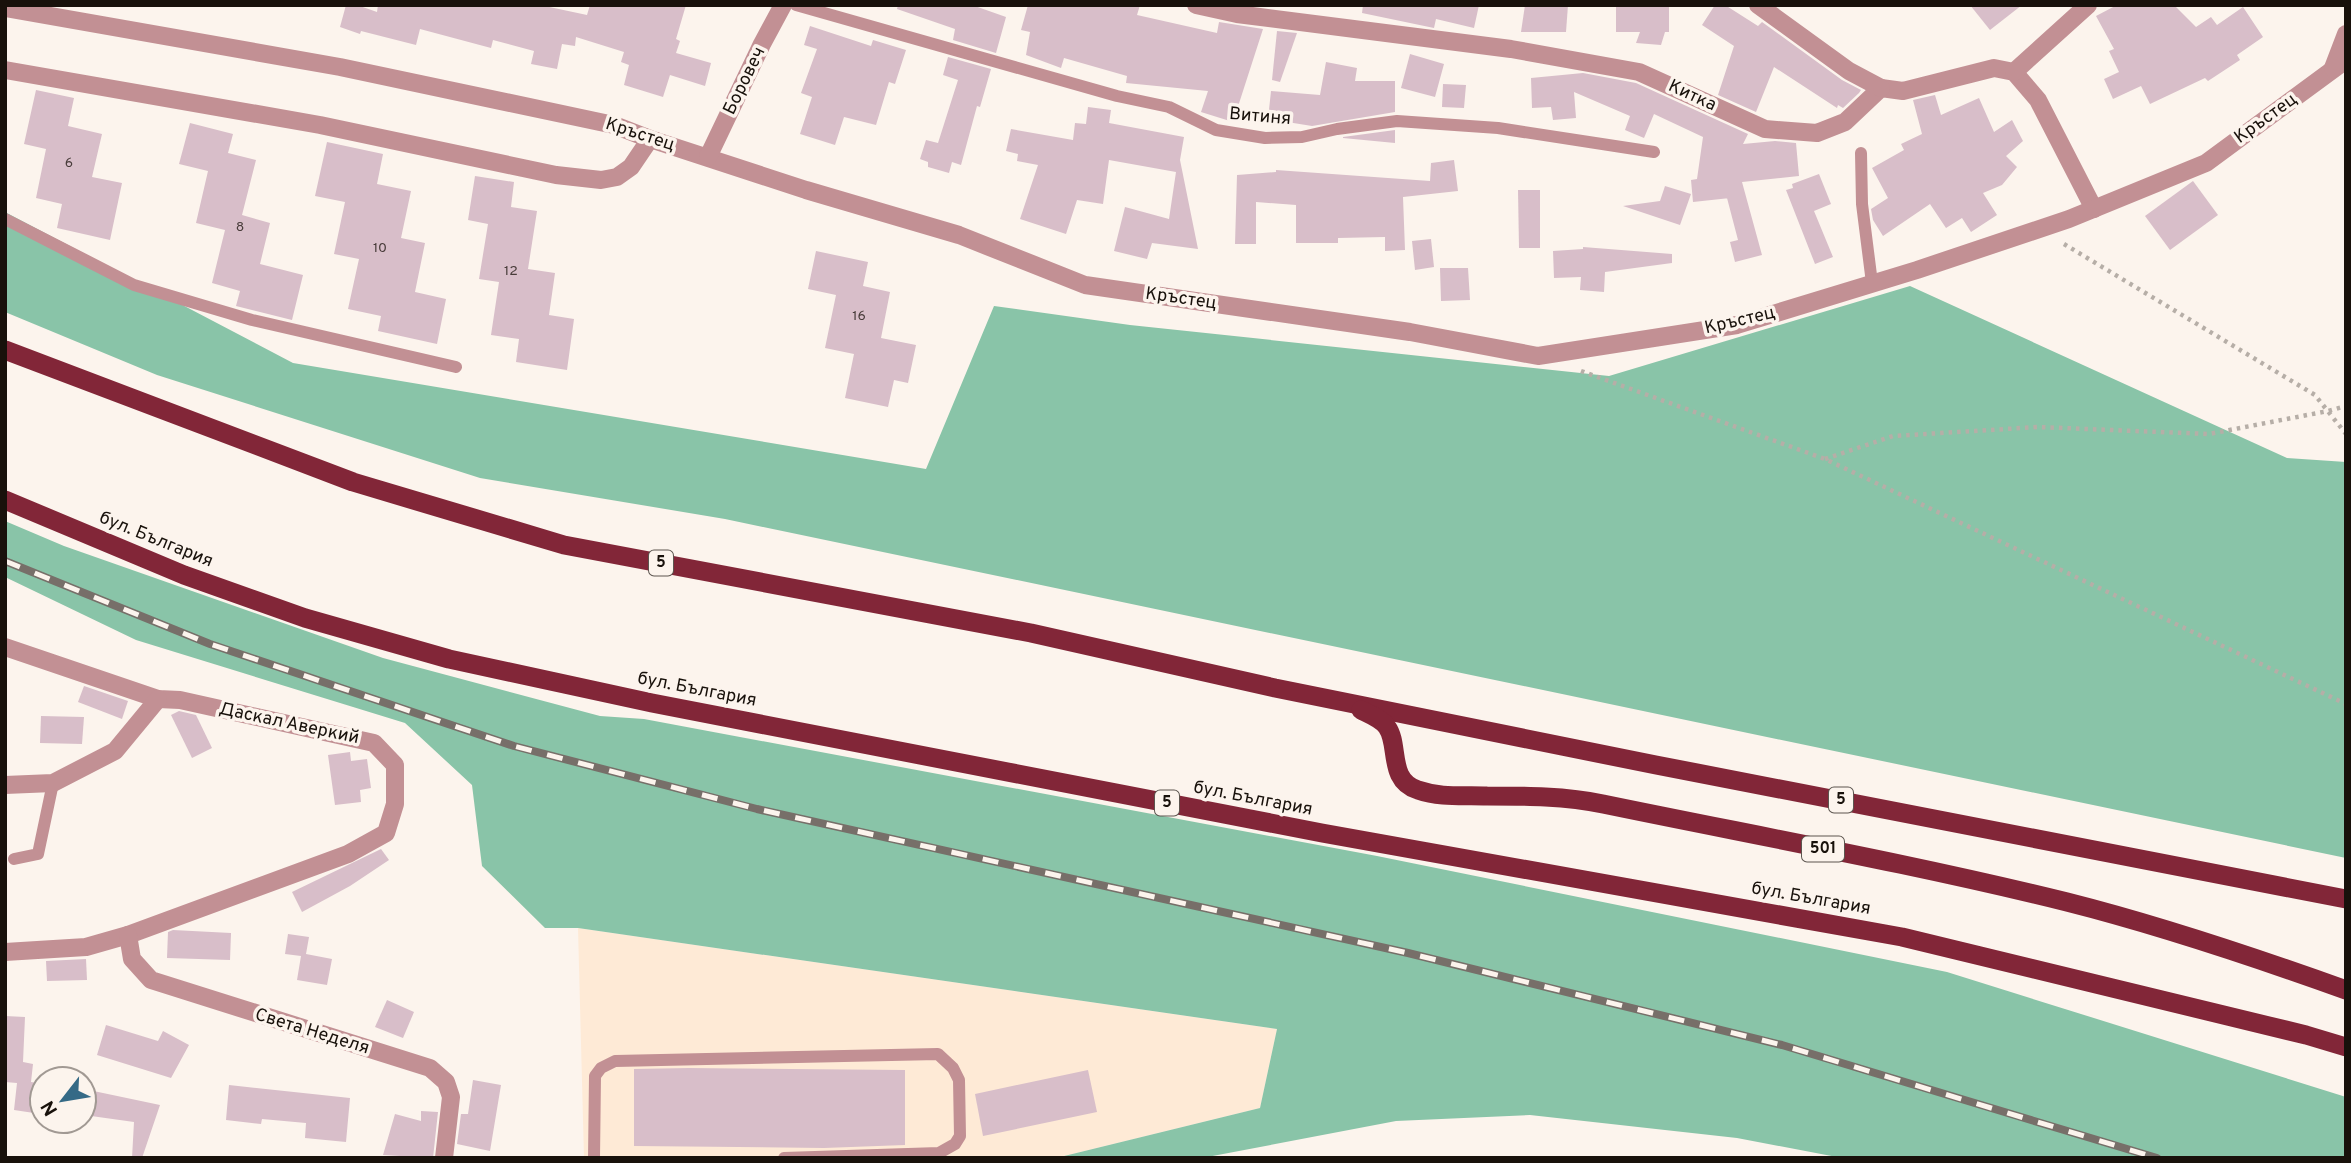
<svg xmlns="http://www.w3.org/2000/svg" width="2351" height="1163" font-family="Overpass,sans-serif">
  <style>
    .built { fill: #feead6 }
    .forest { fill: #89c4a8 }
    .building { fill: #d8bec9 }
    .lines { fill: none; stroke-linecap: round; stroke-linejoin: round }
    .path { stroke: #b6aea7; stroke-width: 4.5; stroke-dasharray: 3.5 5; stroke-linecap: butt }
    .service { stroke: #c29094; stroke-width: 12 }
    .minor { stroke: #c29094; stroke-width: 18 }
    .trunk { stroke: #822638; stroke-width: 19 }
    .rail-casing { stroke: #776f69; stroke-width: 8 }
    .rail { stroke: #fcf4ed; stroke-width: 5; stroke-dasharray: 16; stroke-linecap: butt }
    .labels { text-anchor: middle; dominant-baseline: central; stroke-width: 7; stroke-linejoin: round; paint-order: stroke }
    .number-label { font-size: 14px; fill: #483c3a }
    .shield { fill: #fcf4ed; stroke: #5c554f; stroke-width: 2 }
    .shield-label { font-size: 16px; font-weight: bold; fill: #18110b }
    .street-label { font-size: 18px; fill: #18110b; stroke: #fcf4ed }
  </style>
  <rect width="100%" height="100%" fill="#fcf4ed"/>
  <polygon class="built" points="578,928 1277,1029 1260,1108 1056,1158 584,1158"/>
  <g class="forest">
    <polygon points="5,212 293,363 926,469 994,306 1130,325 1609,376 1910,286 2287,458 2346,462 2346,858 725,519 480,478 157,375 5,312"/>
    <polygon points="5,521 64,546 383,658 600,716 644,719 1377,856 1947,972 2346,1097 2346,1158 1842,1158 1737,1138 1530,1115 1396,1121 1202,1158 1056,1158 1260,1108 1277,1029 578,928 545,928 482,866 472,785 405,723 136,640 5,577"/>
  </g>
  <g class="building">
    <polygon points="346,5 357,5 377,12 378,5 540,5 587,15 590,5 686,5 676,39 680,41 676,53 711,63 705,86 670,75 663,97 624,85 629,65 621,62 624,52 576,37 575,46 562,44 557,69 531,64 534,51 493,40 491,48 420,29 416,45 361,31 360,34 340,27"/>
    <polygon points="898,5 972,5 1006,17 996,53 953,40 955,29 897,9"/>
    <polygon points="1028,5 1140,5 1137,15 1217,33 1219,22 1263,29 1233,122 1201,112 1208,91 1126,83 1127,76 1064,58 1061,68 1026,55 1030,32 1021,30"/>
    <polygon points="1363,5 1479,5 1474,28 1436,19 1434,28 1362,13"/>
    <polygon points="1525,5 1568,5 1566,32 1521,32"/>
    <polygon points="1616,5 1669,7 1669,32 1665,32 1661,45 1636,43 1640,32 1616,32"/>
    <polygon points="1715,5 1725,5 1758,26 1762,22 1842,80 1861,90 1859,93 1843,108 1838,105 1837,108 1774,67 1756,112 1718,95 1734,46 1702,25"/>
    <polygon points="1970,5 2022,5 1990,30"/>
    <polygon points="2117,5 2174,5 2196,27 2211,17 2217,25 2243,7 2263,37 2237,55 2240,60 2208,81 2205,78 2150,104 2141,86 2113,99 2104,79 2119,72 2109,51 2114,49 2096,16"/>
    <polygon points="810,26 871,46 873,40 906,50 895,84 889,82 876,125 844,117 835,145 800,134 812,97 801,93 817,49 804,45"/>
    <polygon points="1277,31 1297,33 1280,82 1272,80"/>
    <polygon points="1410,54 1444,64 1435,97 1401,88"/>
    <polygon points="948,57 991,69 980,107 977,106 961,165 952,162 949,173 928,167 928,162 920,159 926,140 938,143 958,80 943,75"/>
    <polygon points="1326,62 1357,68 1355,81 1395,81 1395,112 1312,126 1268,119 1271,91 1320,95"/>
    <polygon points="1583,73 1636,83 1748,134 1743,144 1775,141 1796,143 1799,176 1742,182 1762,255 1735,262 1730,242 1738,240 1727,198 1730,198 1693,202 1691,180 1697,179 1703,137 1654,114 1644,138 1625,130 1630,116 1574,92 1576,118 1553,120 1551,107 1532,108 1531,78"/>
    <polygon points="1443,84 1466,85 1464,108 1442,107"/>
    <polygon points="36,90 74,98 68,126 102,134 92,177 122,183 110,240 57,228 62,204 36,198 46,149 24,144"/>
    <polygon points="1935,95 1941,115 1979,98 1994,132 2012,120 2023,141 2006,156 2017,167 2002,185 1983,193 1997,215 1971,232 1962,218 1946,228 1930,204 1883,236 1873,220 1871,209 1888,198 1872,168 1904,150 1901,144 1922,134 1913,100"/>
    <polygon points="1088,107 1111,110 1109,123 1184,137 1180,160 1198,249 1152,243 1147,259 1114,251 1125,207 1169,219 1176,172 1109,160 1103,204 1077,200 1066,234 1020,219 1038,165 1017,161 1018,154 1006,151 1011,129 1073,140 1075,123 1086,124"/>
    <polygon points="190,123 233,134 228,153 256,160 242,215 270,223 260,264 303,275 292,320 236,306 240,291 212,283 225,230 196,223 208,171 179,164"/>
    <polygon points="1395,130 1395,143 1343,138 1343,137"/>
    <polygon points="327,142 383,154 377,184 411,191 401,238 425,243 415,292 446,299 437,344 378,331 381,316 348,309 359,259 334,254 345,202 315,196"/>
    <polygon points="1454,160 1458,191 1403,197 1405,250 1385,251 1385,237 1338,238 1338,243 1296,243 1296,205 1256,202 1256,244 1235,244 1237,175 1276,172 1276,170 1430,181 1431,163"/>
    <polygon points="1819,174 1831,204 1814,211 1833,257 1815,264 1786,190 1793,188 1792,184"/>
    <polygon points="475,176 514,182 511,207 537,211 528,269 555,273 549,315 574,319 567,370 516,362 519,339 491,335 499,282 479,279 488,224 468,220"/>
    <polygon points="2193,181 2218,215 2170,250 2145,216"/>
    <polygon points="1665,186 1691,194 1680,225 1623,206 1660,201"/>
    <polygon points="1518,190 1540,190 1540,248 1519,248"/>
    <polygon points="1431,239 1434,267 1415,270 1412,241"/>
    <polygon points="1583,247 1672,254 1672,263 1605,272 1604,292 1580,290 1581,277 1554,278 1553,251 1583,249"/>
    <polygon points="816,251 868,262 863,286 890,292 881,338 916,345 908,383 894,380 888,407 845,398 854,354 825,348 836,295 808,289"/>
    <polygon points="1440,268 1468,268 1470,300 1441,301"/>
    <polygon points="84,686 128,701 122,719 78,702"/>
    <polygon points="179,711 196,715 212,748 192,758 171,715"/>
    <polygon points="41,716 84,717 82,744 40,743"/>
    <polygon points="350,752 351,761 367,759 371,788 360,790 361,802 335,805 328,755"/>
    <polygon points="381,849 389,860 350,886 302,912 292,892"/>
    <polygon points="173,930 231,933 230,960 167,958 168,932"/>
    <polygon points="288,934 309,937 306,954 332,959 327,985 297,980 301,956 285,954"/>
    <polygon points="86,959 87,980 47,981 46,961"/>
    <polygon points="387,1000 414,1012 403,1038 375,1027"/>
    <polygon points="5,1016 25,1017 23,1062 33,1064 31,1082 38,1083 34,1113 14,1110 17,1083 5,1082"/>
    <polygon points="106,1025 158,1041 163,1031 189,1045 171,1078 97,1055"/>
    <polygon points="689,1068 905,1070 905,1145 824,1148 634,1146 634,1069"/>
    <polygon points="1088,1070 1097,1112 983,1136 975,1094"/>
    <polygon points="473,1080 501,1085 490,1151 457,1144 461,1114 468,1114"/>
    <polygon points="229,1085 350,1098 346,1142 305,1138 306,1123 262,1119 261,1124 226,1120"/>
    <polygon points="84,1089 160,1105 142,1158 132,1158 134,1122 84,1115"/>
    <polygon points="421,1111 438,1112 433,1158 383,1155 395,1114 421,1121"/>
  </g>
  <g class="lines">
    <g class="path">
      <polyline points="2064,244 2315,395 2346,434"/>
      <polyline points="1581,371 1825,459 2346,704"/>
      <polyline points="1825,459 1893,436 2038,427 2209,434 2328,411 2346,406"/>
    </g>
    <g class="service">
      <polyline points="796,5 1117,96 1169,107 1216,130 1265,138 1302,137 1337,129 1397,121 1498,128 1654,152"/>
      <polyline points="1861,153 1862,204 1872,283"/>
      <polyline points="5,219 134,285 252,320 456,367"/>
      <polyline points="14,859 38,854 53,783"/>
      <polyline points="594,1158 595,1076 601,1068 615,1061 938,1054 953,1068 959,1080 960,1136 955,1144 939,1153 784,1158"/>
    </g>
    <g class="minor">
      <polyline points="1196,5 1237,14 1511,49 1639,72 1765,129 1817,133 1845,122 1881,88 1903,91 1994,68 2014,72 2038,100 2094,209"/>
      <polyline points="1758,5 1849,71 1881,88"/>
      <polyline points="5,8 340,67 614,125 650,139 806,190 959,235 1085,285 1410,332 1538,356 1737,325 1917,270 2069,219 2206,163 2346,60"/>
      <polyline points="2333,68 2346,34"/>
      <polyline points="5,70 320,125 556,175 601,180 617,177 631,167 650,139"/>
      <polyline points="2014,72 2088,5"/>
      <polyline points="708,157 762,44 783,5"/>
      <polyline points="5,647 158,699 180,700 374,743 395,765 395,804 386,833 348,854 128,935 86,947 5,952"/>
      <polyline points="5,785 53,783 115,751 158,699"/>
      <polyline points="128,935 132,959 151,980 430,1068 446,1082 451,1097 444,1158"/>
    </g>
    <g class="trunk">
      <polyline points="5,350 353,482 564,545 1031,633 1275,688 1656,765 2346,899"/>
      <polyline points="5,500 184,575 305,618 449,659 652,703 1322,833 1902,937 2306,1035 2346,1047"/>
      <path d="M1361 710C1369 714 1382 719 1387 727 1400 745 1387 780 1418 790 1441 798 1463 795 1487 796 1525 796 1566 796 1603 804 1758 836 1913 864 2067 902 2162 926 2254 957 2346 990"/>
    </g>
    <defs>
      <polyline id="rail" points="5,561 210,644 514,746 757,809 1408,953 1782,1045 2157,1158"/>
    </defs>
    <use href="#rail" class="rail-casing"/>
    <use href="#rail" class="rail"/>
  </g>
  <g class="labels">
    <g class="number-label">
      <text x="69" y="163">6</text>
      <text x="240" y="227">8</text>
      <text x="380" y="248">10</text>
      <text x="511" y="271">12</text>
      <text x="859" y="316">16</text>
    </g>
    <g class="shield">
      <rect x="649" y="550.5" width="24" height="25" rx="5"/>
      <rect x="1829" y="787.5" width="24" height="25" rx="5"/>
      <rect x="1155" y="790.5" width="24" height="25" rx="5"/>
      <rect x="1802" y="836.5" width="42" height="25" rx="5"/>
    </g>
    <g class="shield-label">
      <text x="661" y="563">5</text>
      <text x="1841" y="800">5</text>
      <text x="1167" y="803">5</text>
      <text x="1823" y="849">501</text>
    </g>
    <g class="street-label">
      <text transform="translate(745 81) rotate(-64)">Боровеч</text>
      <text transform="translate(1692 96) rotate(25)">Китка</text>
      <text transform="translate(1260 117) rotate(5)">Витиня</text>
      <text transform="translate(2266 119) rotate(-36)">Кръстец</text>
      <text transform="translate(640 135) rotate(18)">Кръстец</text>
      <text transform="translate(1181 299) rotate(8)">Кръстец</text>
      <text transform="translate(1740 321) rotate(-13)">Кръстец</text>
      <text transform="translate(156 540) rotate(22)">бул. България</text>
      <text transform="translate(697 690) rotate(11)">бул. България</text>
      <text transform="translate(289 724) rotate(12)">Даскал Аверкий</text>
      <text transform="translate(1253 799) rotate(11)">бул. България</text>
      <text transform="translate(1811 899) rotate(10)">бул. България</text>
      <text transform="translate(312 1032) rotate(17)">Света Неделя</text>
    </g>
  </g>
  <rect width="2351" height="1163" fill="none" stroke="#18110b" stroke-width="14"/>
  <g transform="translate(63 1100) rotate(239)"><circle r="33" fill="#fcf4ed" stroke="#a19993" stroke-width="2"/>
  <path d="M0-5L12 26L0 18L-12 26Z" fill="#356a86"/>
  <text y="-10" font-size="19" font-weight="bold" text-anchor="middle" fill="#18110b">N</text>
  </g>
</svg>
